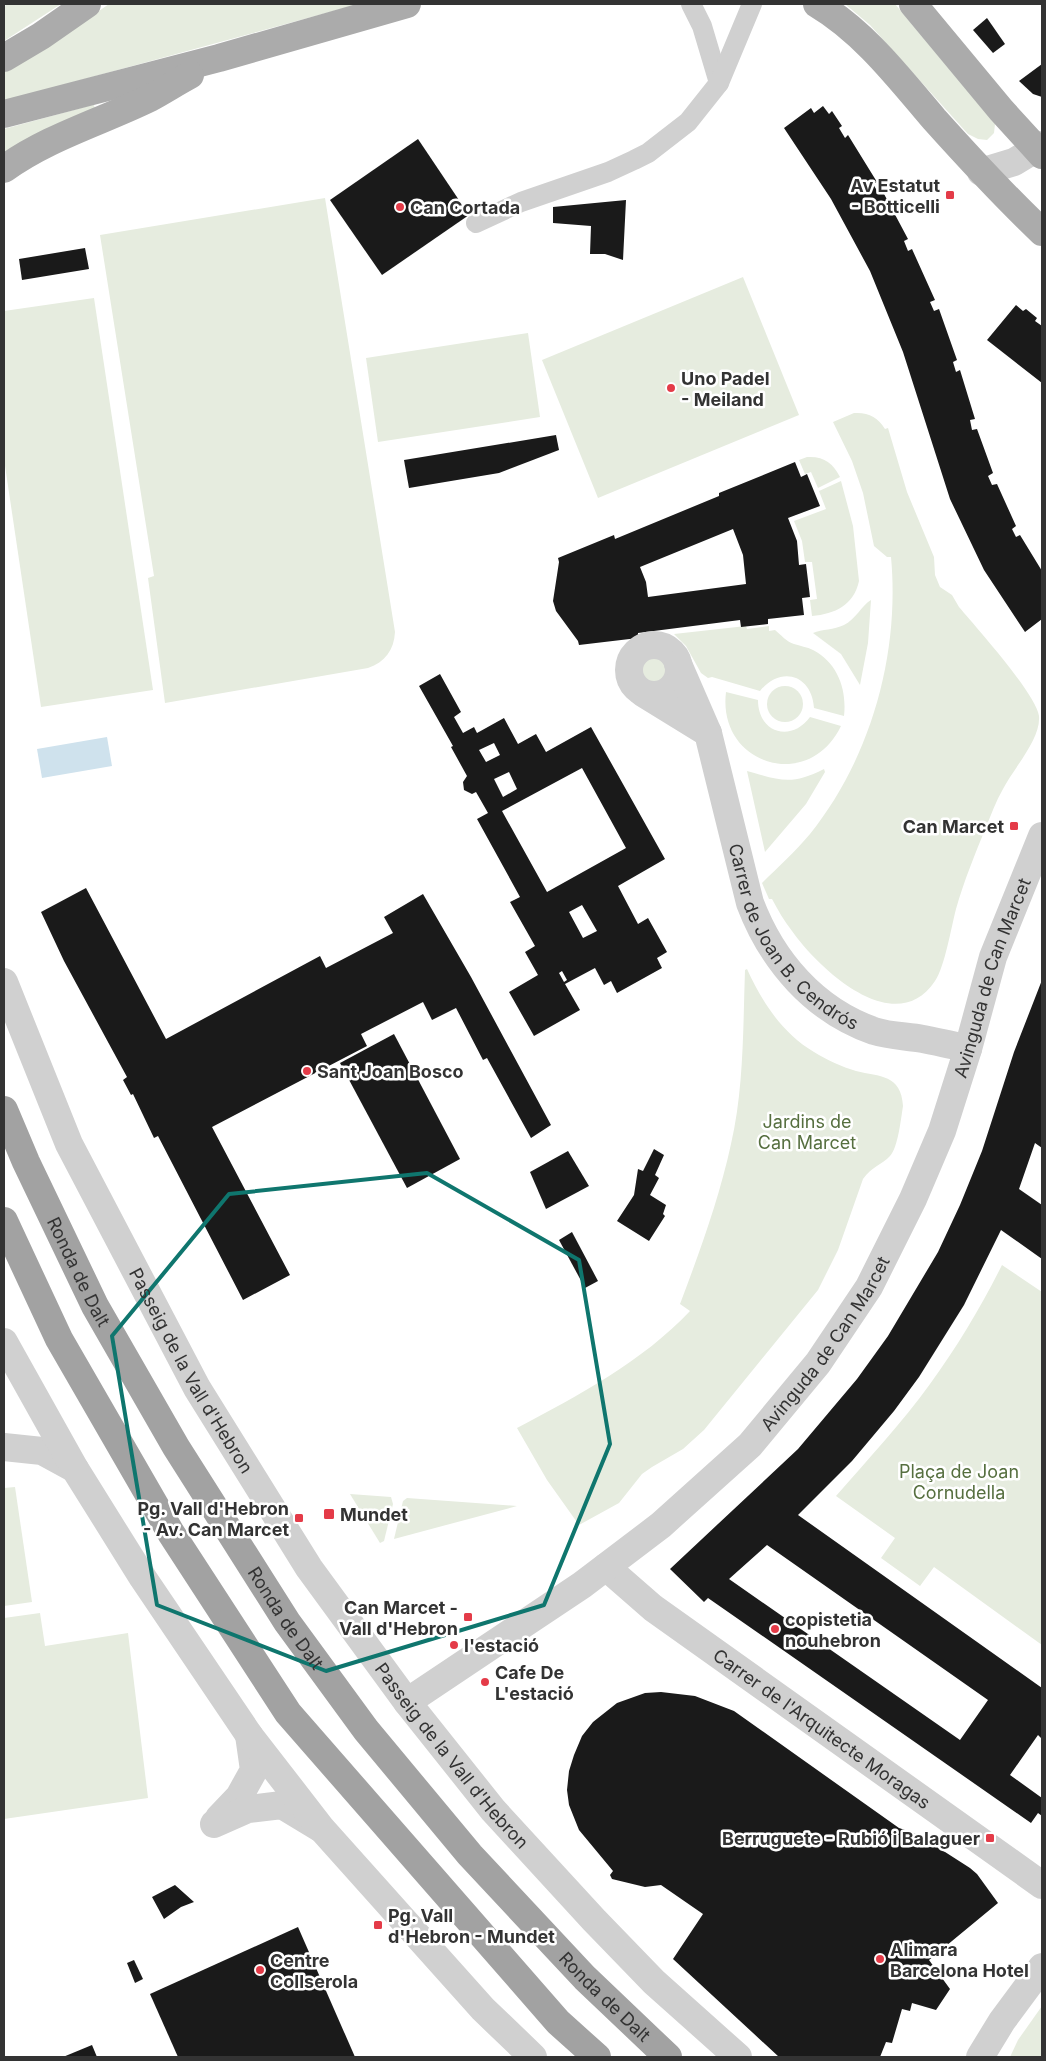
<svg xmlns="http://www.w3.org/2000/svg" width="1046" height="2061" font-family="Inter,sans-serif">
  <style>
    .green { fill: #e6ecdf }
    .water { fill: #cfe2ed }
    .building { fill: #1a1a1a; fill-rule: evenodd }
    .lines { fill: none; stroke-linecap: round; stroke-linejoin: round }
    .pedestrian { stroke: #d0d0d0; stroke-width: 20 }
    .minor { stroke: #d0d0d0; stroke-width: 28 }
    .tertiary { stroke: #d0d0d0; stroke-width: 28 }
    .primary { stroke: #ababab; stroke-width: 28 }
    .trunk { stroke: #a2a2a2; stroke-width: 28 }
    .marked { fill: none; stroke: #0f766e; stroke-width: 4; stroke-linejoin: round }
    .poi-dot { fill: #e43b48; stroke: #fff; stroke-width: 2 }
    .labels { text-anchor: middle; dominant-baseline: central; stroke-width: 5; stroke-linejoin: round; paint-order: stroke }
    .poi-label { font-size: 18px; font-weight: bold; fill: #333; stroke: #fff; text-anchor: start }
    .street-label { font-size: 18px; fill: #333; stroke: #fff }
    .park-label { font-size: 18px; fill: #566f3f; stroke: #fff }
  </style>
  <rect width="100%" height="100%" fill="#fff"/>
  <g class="green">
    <polygon points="6,4 61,4 4,41 4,10"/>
    <polygon points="109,4 359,4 4,101 4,72 60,38"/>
    <polygon points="845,4 895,4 995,124 994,133 987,140 978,139 968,134 870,25"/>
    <polygon points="92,105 94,105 95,109 4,156 4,129"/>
    <path d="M325 198 395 632C394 650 385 662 368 668L165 703 148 578 154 576 100 235Z"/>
    <polygon points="743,277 799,415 598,498 542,360"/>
    <polygon points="94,298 153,690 41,707 4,459 4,311"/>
    <polygon points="528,333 540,417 378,442 366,358"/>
    <path d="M854 413C868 412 878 417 885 429L888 428 907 492 934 557 935 575 940 587 952 595 959 607C976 627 1036 694 1039 716 1041 739 1013 769 1003 789 996 801 991 815 986 827 975 854 964 881 956 909 951 928 945 966 935 981 895 1041 818 968 792 931 784 921 778 910 772 899H769L762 883C778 867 795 852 810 834 871 758 900 654 891 557H887L874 546 863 493 852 461 833 422Z"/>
    <path d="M807 457C824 456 833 463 840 477L818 488 811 472 805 474 799 460Z"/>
    <path d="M841 481 853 526 859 581C854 605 835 614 812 616L810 600 817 599 812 562H805L802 541 794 521 826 509 819 491Z"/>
    <path d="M871 600 868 643 860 685 841 654 813 633C822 629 834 630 844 625 856 619 862 605 871 600Z"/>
    <path d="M746 626 747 629 769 626V631L775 630C781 635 787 642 794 644 800 646 807 647 813 650 838 663 847 690 844 716L814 708C812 675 781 665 760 691L712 677 708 678 701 673 686 646 674 634Z"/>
    <circle cx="654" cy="669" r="17"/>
    <circle cx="785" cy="704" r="18"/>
    <path d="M726 692 758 700C758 733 791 743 810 717L841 726C809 793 717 765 726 692Z"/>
    <path d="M824 769 825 772 806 804 765 852 747 771C780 780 791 786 824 769Z"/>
    <path d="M747 969C762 1002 782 1033 814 1052 827 1060 842 1067 856 1071 880 1077 901 1074 903 1106 901 1118 898 1148 890 1156 882 1165 872 1166 863 1179L838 1250 818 1290 704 1430 683 1449 652 1467 642 1474 619 1503 579 1525 547 1480 517 1428C578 1396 643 1361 690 1311L680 1304C700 1251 719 1199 731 1144 744 1088 743 1027 745 970Z"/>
    <path d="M1002 1265 1042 1292V1645L934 1567 920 1586 881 1558 895 1538 836 1496C868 1459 902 1423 930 1384 957 1347 981 1307 1002 1265Z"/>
    <polygon points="15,1487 32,1602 4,1606 4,1488"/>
    <polygon points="350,1494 391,1497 393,1504 384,1541 380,1543"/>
    <polygon points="407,1498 517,1506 394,1539 403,1501"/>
    <polygon points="40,1613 45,1646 128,1633 148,1798 4,1819 4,1618"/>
    <polygon points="1042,2006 1042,2057 1010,2057 1018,2040"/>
  </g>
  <polygon class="water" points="107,737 112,766 42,778 37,749"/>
  <g class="building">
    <polygon points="987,18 1005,44 993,53 973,30"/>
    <polygon points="1042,64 1042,97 1033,94 1019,81"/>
    <polygon points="823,106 829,114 832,111 842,126 839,128 845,138 848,135 877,182 873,184 879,194 883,192 908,239 904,241 908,251 912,249 935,300 930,302 934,311 939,309 957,360 953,362 956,372 960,370 975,419 970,420 972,430 977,429 993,473 988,476 992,485 997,484 1016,526 1012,529 1016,537 1020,535 1042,571 1042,619 1025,632 984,570 950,499 903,352 870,271 831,199 784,128 811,108 814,113"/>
    <polygon points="418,139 469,215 382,275 330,200"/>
    <polygon points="626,200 623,260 605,254 590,254 591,226 553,223 553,207"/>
    <polygon points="85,248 89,269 22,280 19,259"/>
    <polygon points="1016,305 1023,311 1026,309 1037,318 1035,321 1042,326 1042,383 987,340"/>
    <polygon points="556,435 559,450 499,473 409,488 404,460"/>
    <path d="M795 462 801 477 807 474 820 506 788 518 797 541 799 565 806 564 810 597 802 598 804 615 768 619V624L741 627 740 620 638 633V638L579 645 578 641 556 611 553 601 559 562 558 558 614 535 615 539 719 496V493ZM733 529 743 555 746 584 648 597 646 582 640 567Z"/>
    <path d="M440 674 461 712 454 717 463 733 474 727 477 733 504 718 518 744 536 734 546 752 591 727 665 859 618 886 638 924 648 918 667 952 657 958 662 968 617 993 611 981 604 985 595 968 565 984 580 1010 534 1036 509 992 538 975 525 952 535 946 510 902 520 897 477 819 488 813 476 792 472 794 464 790 463 782 467 776 451 747 453 746 419 686ZM494 743 500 755 486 762 479 750ZM582 768 626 848 547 892 502 811ZM509 772 517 789 503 797 494 779ZM582 905 597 931 583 938 569 912ZM562 971 567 980 564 982 559 973Z"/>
    <polygon points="86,888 166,1039 320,956 326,968 393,933 384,917 423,894 471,977 551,1125 531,1138 487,1058 483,1060 456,1008 432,1020 423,1002 361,1034 367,1046 212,1127 290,1275 243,1300 158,1136 154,1138 133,1094 131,1095 123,1080 127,1077 64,961 41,912"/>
    <path d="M1042 980V1148L1035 1143 1019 1189 1042 1205V1259L1001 1230 964 1305 919 1377 894 1411 852 1461 798 1515 1042 1688V1739L1038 1735 1010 1775 1042 1798V1816L1038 1813 1031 1823 708 1598 704 1602 670 1569 798 1449 857 1379 888 1336 938 1252 960 1205 982 1151 1014 1052ZM767 1545 988 1700 960 1740 729 1579Z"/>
    <polygon points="394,1034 460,1159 407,1188 340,1063"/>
    <polygon points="654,1149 664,1155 655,1175 659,1178 650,1195 666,1205 663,1214 665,1216 649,1241 617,1221 634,1195 638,1169 643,1171"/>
    <polygon points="568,1151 589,1186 546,1209 530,1172"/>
    <polygon points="572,1232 598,1281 585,1288 559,1240"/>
    <polygon points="661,1692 695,1696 734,1711 899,1828 917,1834 970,1868 977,1874 998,1903 929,1960 950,1989 936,2010 912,2003 910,2011 902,2009 892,2043 886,2042 880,2057 779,2057 673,1959 703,1914 661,1885 645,1887 612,1879 610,1875 613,1871 579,1830 569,1805 567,1790 569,1771 574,1755 582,1736 593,1722 617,1703 645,1693"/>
    <polygon points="175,1885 194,1902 181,1907 164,1919 152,1897"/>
    <polygon points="298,1927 355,2057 178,2057 150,1994"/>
    <polygon points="134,1960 143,1979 135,1983 127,1963"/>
    <polygon points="92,2045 97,2057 63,2057"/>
  </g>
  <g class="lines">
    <g class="pedestrian">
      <polyline points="691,4 702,26 719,83"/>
      <polyline points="476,223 521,202 608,172 634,160 648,153 688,122 719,83 752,4"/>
    </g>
    <g class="minor">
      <polyline points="981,172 1014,162 1042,145"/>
      <circle cx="654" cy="670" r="25"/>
      <polyline points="678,664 708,733"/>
      <path id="s1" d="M643 693 708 733 750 903C772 961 814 1010 874 1031 890 1036 906 1036 923 1039 938 1042 953 1045 968 1049"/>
      <polyline points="4,1447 42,1451 75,1469"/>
      <path id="s2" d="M606 1567 653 1608 1042 1885"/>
      <polyline points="219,1818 239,1797 254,1770 249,1735"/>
      <polyline points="214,1824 248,1809 282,1805 320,1828"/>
      <polyline points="980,2057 1002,2021 1042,1967"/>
    </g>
    <g class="tertiary">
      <path id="s3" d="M4 982 69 1144 197 1388 309 1568 407 1702 493 1810 594 1920 654 1982 738 2057"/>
      <polyline points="4,1342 75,1469 143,1578 249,1735 321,1828 483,2009 533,2057"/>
      <path id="s4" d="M407 1702 582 1585 661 1525 750 1445 818 1363 869 1287 913 1199 942 1131 968 1049 993 957 1042 836"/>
    </g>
    <g class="primary">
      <path d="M817 4C864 32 899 78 934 119 969 158 1004 196 1042 232"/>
      <polyline points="913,4 1001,110 1042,155"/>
      <polyline points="4,58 41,36 87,4"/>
      <polyline points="4,114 219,58 407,4"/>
      <path d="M4 169C48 137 101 122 150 98 163 91 177 82 190 75"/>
    </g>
    <g class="trunk">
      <path id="s5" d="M4 1110 26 1162 95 1306 176 1447 287 1622 366 1730 470 1855 585 1978 668 2057"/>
      <polyline points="4,1221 59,1339 171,1533 288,1713 558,2022 597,2057"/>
    </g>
  </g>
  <path class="marked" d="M427 1173 579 1260 610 1444 544 1605 326 1671 157 1605 112 1336 229 1194Z"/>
  <g class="poi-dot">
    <rect x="945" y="190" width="10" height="10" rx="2.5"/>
    <circle cx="400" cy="207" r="5"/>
    <circle cx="671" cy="388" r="5"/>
    <rect x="1009" y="821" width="10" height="10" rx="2.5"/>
    <circle cx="307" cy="1071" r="5"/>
    <rect x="323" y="1508" width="12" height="12" rx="2.5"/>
    <rect x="294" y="1513" width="10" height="10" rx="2.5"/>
    <rect x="463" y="1612" width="10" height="10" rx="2.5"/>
    <circle cx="775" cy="1629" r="5"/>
    <circle cx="454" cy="1645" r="5"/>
    <circle cx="485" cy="1682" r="5"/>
    <rect x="985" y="1833" width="10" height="10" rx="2.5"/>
    <rect x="373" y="1920" width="10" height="10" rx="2.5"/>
    <circle cx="880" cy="1959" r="5"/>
    <circle cx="260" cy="1970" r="5"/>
  </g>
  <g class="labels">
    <g class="poi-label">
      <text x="940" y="185" text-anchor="end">Av Estatut<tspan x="940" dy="21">- Botticelli</tspan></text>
      <text x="410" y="207">Can Cortada</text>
      <text x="681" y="378">Uno Padel<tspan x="681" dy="21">- Meiland</tspan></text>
      <text x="1004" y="826" text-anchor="end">Can Marcet</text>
      <text x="317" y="1071">Sant Joan Bosco</text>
      <text x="289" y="1508" text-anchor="end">Pg. Vall d'Hebron<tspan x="289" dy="21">- Av. Can Marcet</tspan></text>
      <text x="340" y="1514">Mundet</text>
      <text x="458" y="1607" text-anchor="end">Can Marcet -<tspan x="458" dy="21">Vall d'Hebron</tspan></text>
      <text x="785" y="1619">copistetia<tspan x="785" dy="21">nouhebron</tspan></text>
      <text x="464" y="1645">l'estació</text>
      <text x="495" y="1672">Cafe De<tspan x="495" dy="21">L'estació</tspan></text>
      <text x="980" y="1838" text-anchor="end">Berruguete - Rubió i Balaguer</text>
      <text x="388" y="1915">Pg. Vall<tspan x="388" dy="21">d'Hebron - Mundet</tspan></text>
      <text x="890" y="1949">Alimara<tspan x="890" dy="21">Barcelona Hotel</tspan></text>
      <text x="270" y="1960">Centre<tspan x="270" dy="21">Collserola</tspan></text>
    </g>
    <g class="street-label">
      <text stroke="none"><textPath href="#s1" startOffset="304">Carrer de Joan B. Cendrós</textPath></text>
      <text stroke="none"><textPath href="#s4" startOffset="961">Avinguda de Can Marcet</textPath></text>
      <text stroke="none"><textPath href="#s5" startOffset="178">Ronda de Dalt</textPath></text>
      <text stroke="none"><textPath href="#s4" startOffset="556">Avinguda de Can Marcet</textPath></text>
      <text stroke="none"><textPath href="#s3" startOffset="432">Passeig de la Vall d'Hebron</textPath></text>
      <text stroke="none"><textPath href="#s5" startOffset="582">Ronda de Dalt</textPath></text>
      <text stroke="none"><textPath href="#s2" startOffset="270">Carrer de l'Arquitecte Moragas</textPath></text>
      <text stroke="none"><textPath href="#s3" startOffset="898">Passeig de la Vall d'Hebron</textPath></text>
      <text stroke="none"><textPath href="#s5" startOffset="1078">Ronda de Dalt</textPath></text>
    </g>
    <g class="park-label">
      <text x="807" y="1121">Jardins de<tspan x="807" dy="21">Can Marcet</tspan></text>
      <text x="959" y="1471">Plaça de Joan<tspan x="959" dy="21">Cornudella</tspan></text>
    </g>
  </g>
  <rect width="1046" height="2061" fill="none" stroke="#333333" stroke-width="10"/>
</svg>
